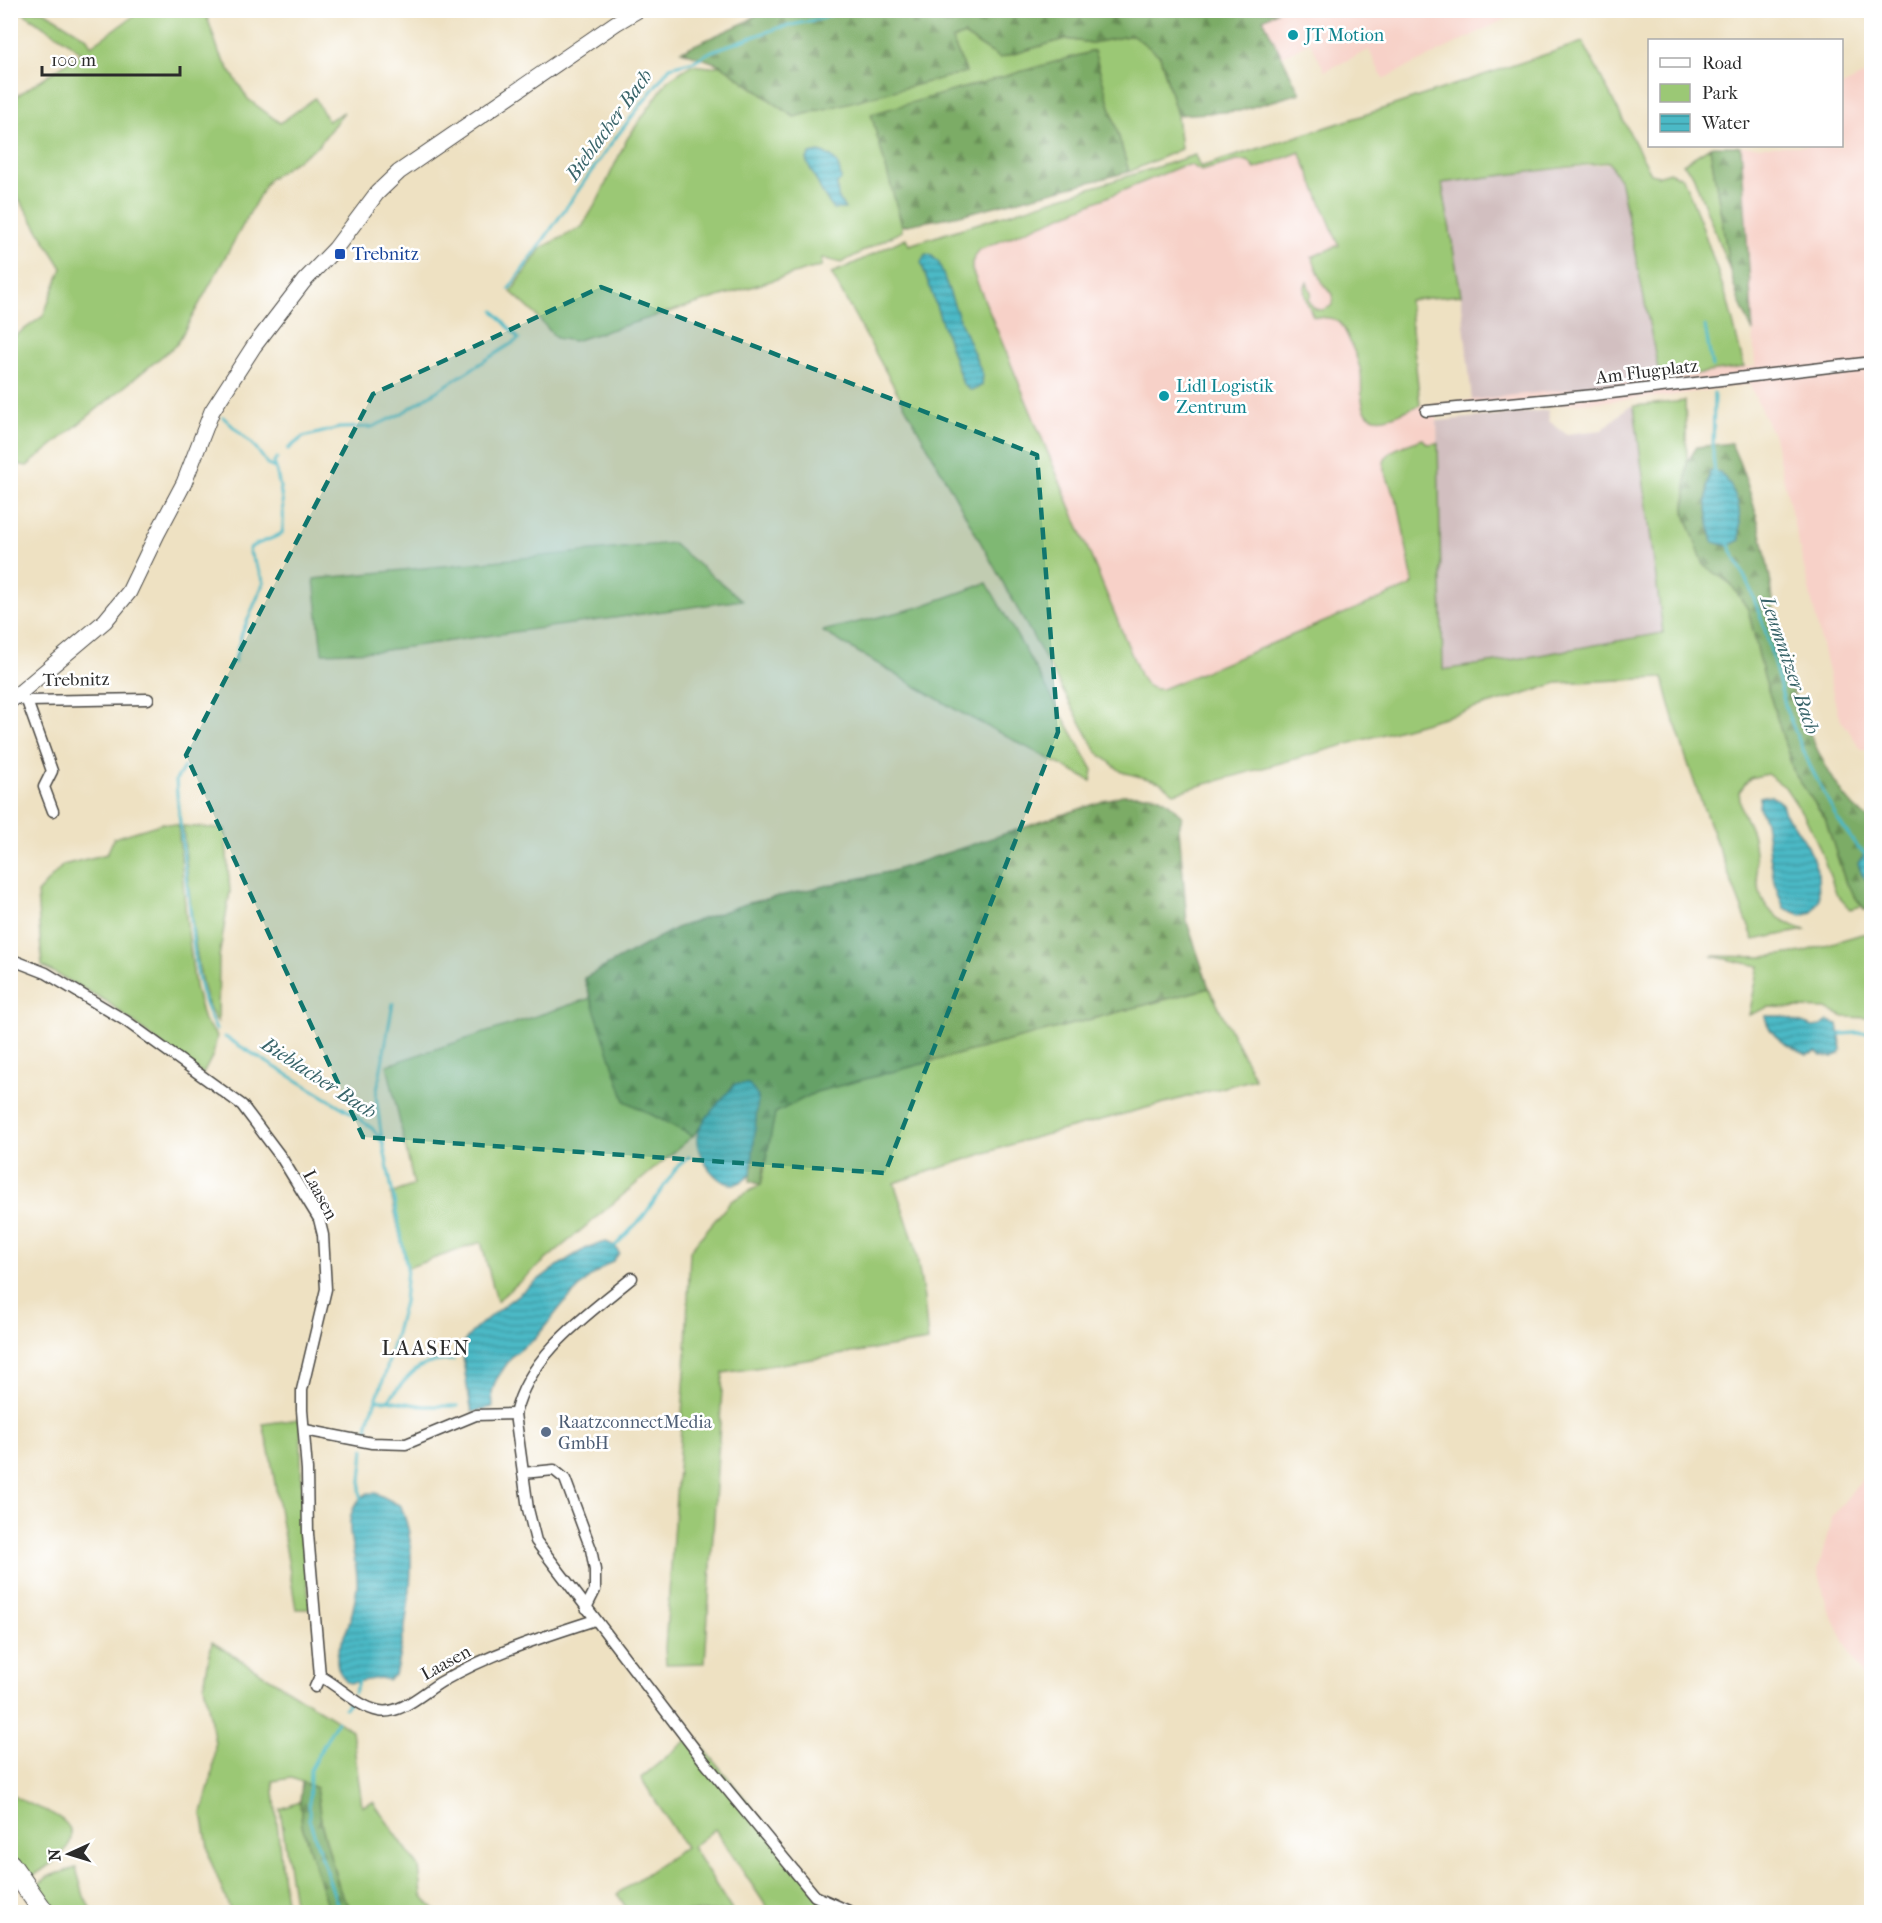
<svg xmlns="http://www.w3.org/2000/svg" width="1882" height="1923" font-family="'IM FELL French Canon',serif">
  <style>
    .built { fill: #f7d1c8 }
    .industrial { fill: #d2bfc0 }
    .green { fill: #9bc875; stroke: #637a50; stroke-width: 1.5 }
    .forest { fill: url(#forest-firs); stroke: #546c48; stroke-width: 1.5 }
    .water { fill: url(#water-rules); stroke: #3b7278; stroke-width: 1.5 }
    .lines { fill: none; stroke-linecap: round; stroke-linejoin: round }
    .stream { stroke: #4bb9c6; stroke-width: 3 }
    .street-casing { stroke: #484642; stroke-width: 13 }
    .secondary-casing { stroke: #484642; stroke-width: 17 }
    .highway-casing { stroke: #484642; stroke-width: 22 }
    .street { stroke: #fff; stroke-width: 10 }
    .secondary { stroke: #fff; stroke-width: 15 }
    .highway { stroke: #fff; stroke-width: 20 }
    .marked { fill: #0f766e; fill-opacity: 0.2; stroke: #0f766e; stroke-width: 4.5; stroke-dasharray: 12 8; stroke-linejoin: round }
    .culture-dot { fill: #0f9aa8; stroke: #fff; stroke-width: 2 }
    .transit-dot { fill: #1a4fb4; stroke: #fff; stroke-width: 2 }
    .service-dot { fill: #5c6f8a; stroke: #fff; stroke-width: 2 }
    .labels { text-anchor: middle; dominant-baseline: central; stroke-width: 5; stroke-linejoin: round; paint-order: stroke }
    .culture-label { font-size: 18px; fill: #0d838f; stroke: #fff; text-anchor: start }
    .transit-label { font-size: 18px; fill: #164399; stroke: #fff; text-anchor: start }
    .street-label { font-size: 18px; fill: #2b2b2b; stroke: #fff }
    .service-label { font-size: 18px; fill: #4e5e75; stroke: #fff; text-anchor: start }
    .water-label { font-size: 20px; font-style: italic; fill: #386469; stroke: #fff }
    .quarter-label { font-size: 21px; letter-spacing: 1.5px; fill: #2b2b2b; stroke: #fff }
  </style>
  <defs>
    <pattern id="forest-firs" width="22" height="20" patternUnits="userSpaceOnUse" patternTransform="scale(1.5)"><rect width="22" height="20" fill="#7cac66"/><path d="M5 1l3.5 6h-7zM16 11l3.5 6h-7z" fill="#668c54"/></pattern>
    <pattern id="water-rules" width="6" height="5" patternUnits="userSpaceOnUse" patternTransform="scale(1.5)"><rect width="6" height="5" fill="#4bb9c6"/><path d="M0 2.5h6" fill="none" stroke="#3f97a1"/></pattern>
  </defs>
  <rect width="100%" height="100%" fill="#fff"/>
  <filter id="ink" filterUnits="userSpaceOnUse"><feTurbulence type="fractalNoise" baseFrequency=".0167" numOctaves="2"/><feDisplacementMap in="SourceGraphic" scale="12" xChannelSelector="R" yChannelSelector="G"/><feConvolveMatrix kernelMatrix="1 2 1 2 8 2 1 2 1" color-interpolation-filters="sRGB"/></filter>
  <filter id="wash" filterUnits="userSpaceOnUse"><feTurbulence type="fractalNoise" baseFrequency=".008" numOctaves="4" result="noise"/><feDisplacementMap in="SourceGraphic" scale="24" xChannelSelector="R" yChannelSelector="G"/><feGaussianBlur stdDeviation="1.35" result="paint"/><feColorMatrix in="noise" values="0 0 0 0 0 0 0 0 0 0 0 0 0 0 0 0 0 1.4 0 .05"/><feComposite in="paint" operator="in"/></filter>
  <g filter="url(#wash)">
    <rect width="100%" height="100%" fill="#eee1c2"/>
    <g class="built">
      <polygon points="1278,10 1522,11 1383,79 1369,50 1325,71 1310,42 1281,57 1263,19"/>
      <polygon points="1871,72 1871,749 1861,749 1838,715 1774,437 1749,384 1668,396 1437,415 1443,670 1163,771 909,245 1195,155 1200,167 1352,119 1386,409 1475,400 1472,400 1461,295 1610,164 1621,183 1660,379 1755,366 1741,146 1842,146 1842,86"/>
      <polygon points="1871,1473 1871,1696 1827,1606 1818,1570 1832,1517 1864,1476"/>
    </g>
    <g class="industrial">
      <polygon points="1610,164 1621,183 1660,379 1472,400 1461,295 1441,182"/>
      <polygon points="1634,406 1664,633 1523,658 1443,670 1437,421 1548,410 1549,421 1566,434 1602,430 1628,407"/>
    </g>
    <g class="green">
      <polygon points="20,11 44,11 87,38 91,46 141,11 205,11 220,55 248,99 280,123 315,98 328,121 344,112 318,146 268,180 177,344 27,466 11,463 11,339 43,316 62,268 11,186 11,100 81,53 65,40"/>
      <polygon points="964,35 1000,58 1064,39 1092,43 1133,35 1160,56 1177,115 1181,149 1129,172 1094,52 902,226 902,231 841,263 822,258 821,267 810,269 574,341 556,338 534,313 511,292 541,248 582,227 599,198 627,139 668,80 691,65 710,67 721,65 794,117 966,71 952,40"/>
      <path d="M1583 42 1651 174 1658 176 1669 172 1683 178 1700 220 1728 302 1744 367 1660 379 1621 183 1609 162 1442 183 1461 295 1409 300 1420 405C1407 409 1388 421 1375 418 1357 414 1363 387 1361 373 1360 364 1346 329 1339 322 1331 315 1321 319 1313 316 1309 306 1300 292 1307 282 1308 286 1310 289 1311 292 1312 301 1307 293 1310 302 1314 313 1325 311 1332 305L1333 294 1324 286 1312 257 1339 245 1300 152 1255 169 1248 161H1237L1201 171 1191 165 1182 166 979 250 972 262V270L1141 677C1146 686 1151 690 1162 689L1411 586 1413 583 1399 507 1384 470C1380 449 1408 445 1423 439L1427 444 1438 443 1443 670 1523 658 1663 633 1634 406 1685 401 1687 460 1685 514 1705 565 1732 585 1748 609 1762 667 1794 773 1825 818 1846 884 1862 906 1850 909 1837 895 1818 844 1805 817 1785 787 1767 774 1750 778 1739 792C1740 798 1740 804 1742 810 1745 819 1751 827 1753 837 1761 885 1748 911 1805 930L1754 940C1721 854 1685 768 1663 678L1557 683 1519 696 1174 793 1160 782 1122 772 1097 752 831 273C858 264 880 249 906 238L909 245 1195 155 1200 167 1352 119Z"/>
      <polygon points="1710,147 1730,271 1693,175 1683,164"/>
      <polygon points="672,543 742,600 379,651 322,653 314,579"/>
      <polygon points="987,583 1093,770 1091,781 958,711 822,631 916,608"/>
      <polygon points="163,823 178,825 186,916 195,987 204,1021 217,1036 213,1055 203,1074 181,1060 106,1001 42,966 37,893 63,865 107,854 114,838"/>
      <path d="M183 826 225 829 230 892 219 957 218 1022C195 1002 187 862 183 826Z"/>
      <polygon points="1862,934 1871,934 1871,1018 1844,1017 1826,1009 1769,1007 1749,1015 1759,966 1711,956 1764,957 1802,952"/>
      <polygon points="1209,988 1255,1079 1022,1141 894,1183 915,1245 924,1299 928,1341 723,1373 705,1663 666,1664 665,1648 685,1372 690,1250 731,1201 761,1185 775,1113 816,1092"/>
      <polygon points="591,998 625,1101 693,1136 497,1301 481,1242 407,1268 391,1194 414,1185 387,1065"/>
      <polygon points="299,1419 301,1435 302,1527 310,1609 296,1609 271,1460 263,1424"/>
      <polygon points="212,1642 352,1730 362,1806 373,1802 419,1867 422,1895 436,1912 353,1912 340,1891 322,1826 316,1788 292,1778 273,1781 283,1883 288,1912 231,1912 210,1859 202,1813 213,1770 215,1743 204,1685"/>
      <polygon points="693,1735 814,1883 834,1912 770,1912 715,1829 692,1847 733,1912 629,1912 617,1894 685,1847 641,1778"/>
      <path d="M10 1793C25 1805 46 1808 61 1819 92 1842 44 1869 27 1880L11 1854Z"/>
      <polygon points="300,1802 302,1825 326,1902 332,1912 296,1912 295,1910 280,1809"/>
      <polygon points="76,1868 84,1896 92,1912 49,1912 32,1889 49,1876"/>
    </g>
    <g class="forest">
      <polygon points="763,11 1278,11 1263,19 1300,93 1239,111 1177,115 1160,56 1133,35 1092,43 1065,39 1000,58 964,35 952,40 966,72 794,117 721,65 681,51 746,22"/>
      <polygon points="1094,51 1129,172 960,215 902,226 871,114"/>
      <polygon points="1713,146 1741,146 1753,332 1738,299 1730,271 1710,147"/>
      <path d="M1731 443C1751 486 1762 531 1770 578 1774 599 1773 621 1778 642 1789 689 1821 772 1854 807 1859 812 1866 816 1871 821V852L1865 854 1862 875 1871 885V911L1864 909 1846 884 1825 818 1794 773 1764 677 1748 609 1731 584 1704 565 1685 514 1687 462 1697 447Z"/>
      <path d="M1122 795C1154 795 1160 790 1182 817L1179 828 1187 922 1209 988 816 1092 775 1113 761 1185 750 1181 758 1097 735 1084 693 1136 625 1101 584 978 676 928 748 903 892 871Z"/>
      <polygon points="302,1782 316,1788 322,1826 340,1891 353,1912 332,1912 326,1902 302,1825 300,1802"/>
    </g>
    <g class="water">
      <path d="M819 152C834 155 840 164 841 180L837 184 838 197 845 209H833L822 192 806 160 810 154Z"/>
      <polygon points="926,254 931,255 939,263 960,321 983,375 982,385 976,389 970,390 963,384 921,262"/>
      <path d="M1710 471 1720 472C1740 494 1741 511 1740 540L1728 546 1713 542C1707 518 1704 496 1710 471Z"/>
      <polygon points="1771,795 1782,804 1786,817 1793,823 1808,846 1818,872 1819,899 1812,912 1801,915 1784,908 1774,882 1765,821 1759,807 1760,797"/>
      <polygon points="1871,852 1872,852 1871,885 1862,875 1858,863 1865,853"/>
      <path d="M1765 1016H1781L1813 1027 1821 1026 1828 1021 1838 1024 1842 1050 1840 1054 1832 1057 1821 1056 1817 1052 1807 1055C1789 1046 1769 1038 1765 1016Z"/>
      <path d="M735 1084H749L758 1097 751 1174C746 1179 741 1183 735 1184 716 1186 695 1154 697 1137 699 1121 725 1097 735 1084Z"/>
      <path d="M606 1242 615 1246 619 1253 614 1260 590 1277 563 1304 535 1339 512 1356 496 1380 492 1392 493 1407 472 1412C469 1396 460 1358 464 1343 467 1329 563 1261 580 1252 588 1247 597 1244 606 1242Z"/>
      <path d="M368 1493H376L401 1506C404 1515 408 1525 409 1534 416 1577 405 1633 395 1675L388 1680 380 1678 349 1683C341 1676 337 1670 337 1659 337 1648 343 1639 347 1629 352 1616 355 1601 357 1588 361 1558 332 1515 368 1493Z"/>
    </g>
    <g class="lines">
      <g class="stream">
        <polyline points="509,289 610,145 670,67 694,61 712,51 778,28 824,18 841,10"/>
        <polyline points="1705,326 1712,367"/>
        <polyline points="1714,393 1713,456 1715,475"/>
        <polyline points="223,417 256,448 268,465 275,468"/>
        <polyline points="288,449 303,437 339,428 372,427 399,415 519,339 494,311"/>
        <polyline points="1728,543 1750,588 1764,626 1787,712 1810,766 1837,818 1857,847 1872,860"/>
        <path d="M234 662 242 633 264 582 249 551 251 547C261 541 272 540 282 533 286 511 280 484 274 462L277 458"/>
        <path d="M184 767 176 780 177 794C181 833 185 871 190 909 194 950 196 992 216 1029"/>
        <polyline points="1841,1034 1872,1032"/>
        <polyline points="225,1037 348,1111 372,1128 383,1143 407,1268 404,1302 385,1375 368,1422 367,1434"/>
        <polyline points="382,1140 376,1096 393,1003"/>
        <polyline points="614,1247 643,1217 678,1166 689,1157"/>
        <path d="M376 1400H388C412 1373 415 1361 453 1360"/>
        <polyline points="388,1400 424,1406 458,1406"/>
        <polyline points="362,1501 360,1491 364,1449"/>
        <polyline points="354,1693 360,1678"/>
        <polyline points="345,1708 350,1700"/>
        <polyline points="337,1721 310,1770 309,1819 338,1907 342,1912"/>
      </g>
    </g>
  </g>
  <g filter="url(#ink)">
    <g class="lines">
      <defs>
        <g id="street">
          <polyline points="1426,411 1594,395 1872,362"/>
          <polyline points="16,697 27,701 148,699"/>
          <polyline points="27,701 52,771 44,787 53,811"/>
          <polyline points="10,959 46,973 126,1021 242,1105 281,1157 319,1219 323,1235 326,1289 302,1390 302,1410 307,1470 308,1534 320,1676 315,1687"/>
          <path d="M515 1414C530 1353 586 1316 632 1278"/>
          <polyline points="305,1430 372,1443 406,1444 476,1415 515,1414 528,1509 536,1541 703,1760 815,1896 851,1912"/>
          <polyline points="523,1473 554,1470 565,1479 591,1549 595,1570 595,1590 586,1608"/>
          <path d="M320 1676C339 1686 358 1707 379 1711 401 1715 424 1692 441 1682 489 1654 542 1637 595 1620"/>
        </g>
        <polyline id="secondary" points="10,701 105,621 129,592 157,534 184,483 212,411 254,346 304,281 335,249 377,193 399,172 616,23 638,10"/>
        <polyline id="highway" points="10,1864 44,1912"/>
      </defs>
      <use href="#street" class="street-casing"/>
      <use href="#secondary" class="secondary-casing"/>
      <use href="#highway" class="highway-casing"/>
      <use href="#street" class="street"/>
      <use href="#secondary" class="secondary"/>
      <use href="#highway" class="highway"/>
    </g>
  </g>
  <path class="marked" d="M601 287 1037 455 1058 732 885 1173 363 1137 186 755 373 394Z"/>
  <g class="culture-dot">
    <circle cx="1293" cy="35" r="6"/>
    <circle cx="1164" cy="396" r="6"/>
  </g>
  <rect class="transit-dot" x="334" y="248" width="12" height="12" rx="3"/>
  <circle class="service-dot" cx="546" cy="1432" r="6"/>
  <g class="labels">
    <g class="culture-label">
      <text x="1305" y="35">JT Motion</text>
      <text x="1176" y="386">Lidl Logistik<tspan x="1176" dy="21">Zentrum</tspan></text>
    </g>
    <g class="transit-label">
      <text x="352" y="254">Trebnitz</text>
    </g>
    <g class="street-label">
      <text transform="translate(1647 372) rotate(-7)">Am Flugplatz</text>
      <text transform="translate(76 680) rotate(-1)">Trebnitz</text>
      <text transform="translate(320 1195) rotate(62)">Laasen</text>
      <text transform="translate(446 1663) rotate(-29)">Laasen</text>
    </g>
    <g class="service-label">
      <text x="558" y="1422">RaatzconnectMedia<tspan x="558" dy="21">GmbH</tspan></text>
    </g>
    <g class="water-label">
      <text transform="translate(609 125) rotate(-54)">Bieblacher Bach</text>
      <text transform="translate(1790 665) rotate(71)">Leumnitzer Bach</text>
      <text transform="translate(319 1078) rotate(33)">Bieblacher Bach</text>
    </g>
    <g class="quarter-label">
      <text x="426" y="1348">LAASEN</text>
    </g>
  </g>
  <rect width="1882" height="1923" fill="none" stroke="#fff" stroke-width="36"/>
  <rect x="1648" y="39" width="195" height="108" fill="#ffffff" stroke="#aaaaaa" stroke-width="1.5"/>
  <rect x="1660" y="58" width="30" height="9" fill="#ffffff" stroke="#aaaaaa" stroke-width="1.5"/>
  <text x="1702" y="69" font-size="18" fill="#2b2b2b">Road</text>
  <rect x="1660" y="84" width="30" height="18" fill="#9bc875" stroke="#aaaaaa" stroke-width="1.5"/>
  <text x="1702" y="99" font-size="18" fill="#2b2b2b">Park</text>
  <rect x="1660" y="114" width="30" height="18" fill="url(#water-rules)" stroke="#aaaaaa" stroke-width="1.5"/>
  <text x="1702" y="129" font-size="18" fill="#2b2b2b">Water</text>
  <g transform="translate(69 1854) rotate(266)" stroke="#ffffff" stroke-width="4.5" paint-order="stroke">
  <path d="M0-4.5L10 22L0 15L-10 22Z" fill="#2b2b2b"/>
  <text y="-9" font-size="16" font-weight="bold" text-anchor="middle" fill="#2b2b2b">N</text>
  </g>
  <path d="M42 66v9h138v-9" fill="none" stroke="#2b2b2b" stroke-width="3"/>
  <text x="51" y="66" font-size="18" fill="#2b2b2b" stroke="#ffffff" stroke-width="4.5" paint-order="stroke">100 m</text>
</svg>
